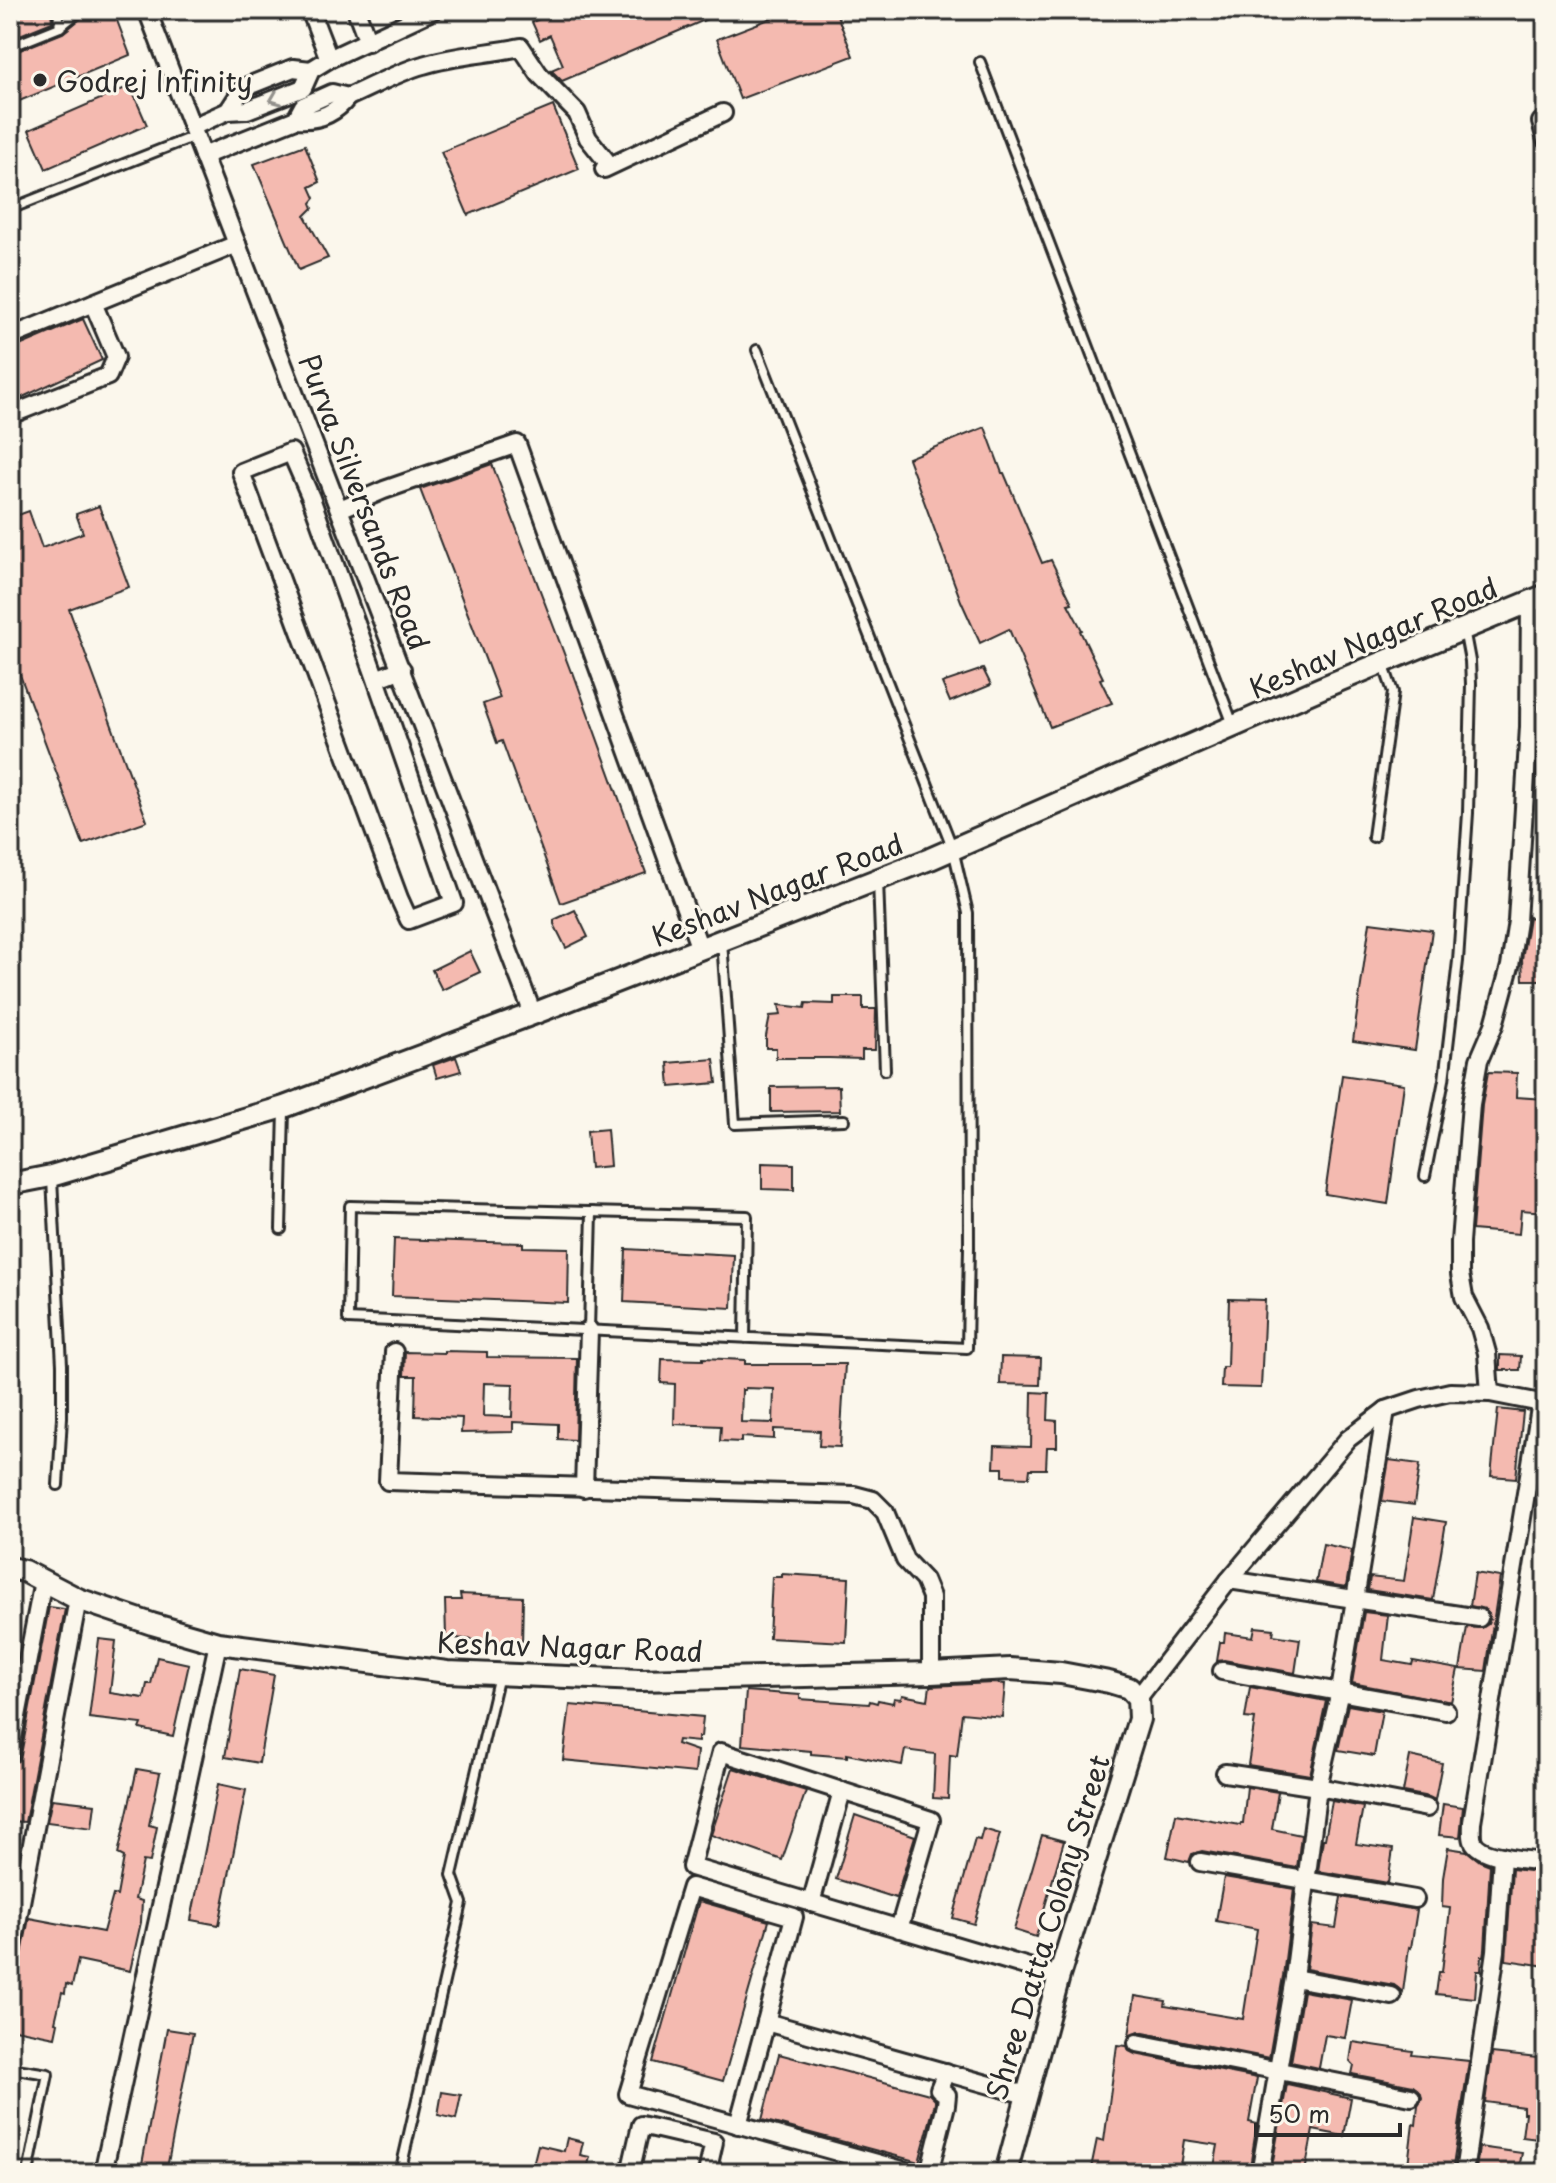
<svg xmlns="http://www.w3.org/2000/svg" width="1556" height="2183" font-family="'Playpen Sans',sans-serif">
  <style>
    .building { fill: #f4bab0; stroke: #2b2b2b; stroke-width: 2; fill-rule: evenodd }
    .lines { fill: none; stroke-linecap: round; stroke-linejoin: round }
    .service-casing { stroke: #2b2b2b; stroke-width: 14 }
    .minor-casing { stroke: #2b2b2b; stroke-width: 22 }
    .tertiary-casing { stroke: #2b2b2b; stroke-width: 26 }
    .service { stroke: #fbf7ec; stroke-width: 8 }
    .minor { stroke: #fbf7ec; stroke-width: 16 }
    .tertiary { stroke: #fbf7ec; stroke-width: 20 }
    .oneway { stroke: #93918c }
    .poi-dot { fill: #2b2b2b; stroke: #fbf7ec; stroke-width: 3 }
    .labels { text-anchor: middle; dominant-baseline: central; stroke-width: 6; stroke-linejoin: round; paint-order: stroke }
    .poi-label { font-size: 28px; fill: #2b2b2b; stroke: #fbf7ec; text-anchor: start }
    .street-label { font-size: 28px; fill: #2b2b2b; stroke: #fbf7ec }
  </style>
  <rect width="100%" height="100%" fill="#fbf7ec"/>
  <filter id="ink" filterUnits="userSpaceOnUse"><feTurbulence type="fractalNoise" baseFrequency=".0125" numOctaves="2"/><feDisplacementMap in="SourceGraphic" scale="16" xChannelSelector="R" yChannelSelector="G"/><feConvolveMatrix kernelMatrix="1 2 1 2 8 2 1 2 1" color-interpolation-filters="sRGB"/></filter>
  <g filter="url(#ink)">
    <g class="building">
      <polygon points="10,10 51,10 52,22 10,39"/>
      <polygon points="88,10 113,10 130,55 17,102 10,86 10,54 63,33 85,15"/>
      <polygon points="561,10 728,10 562,81 551,70 563,65 550,35 540,40 532,22"/>
      <polygon points="793,10 835,10 853,56 740,99 717,39"/>
      <polygon points="130,86 147,125 46,169 29,130"/>
      <polygon points="553,106 579,169 468,215 441,152"/>
      <polygon points="305,145 320,182 310,187 315,198 311,203 313,208 305,216 328,258 299,270 254,164"/>
      <polygon points="83,319 102,360 10,403 10,350"/>
      <polygon points="985,427 1002,473 1004,473 1042,563 1051,560 1072,603 1068,604 1082,630 1080,631 1103,678 1100,679 1112,703 1050,727 1009,629 980,643 961,601 908,458"/>
      <polygon points="492,464 571,672 573,672 646,873 561,903 502,741 497,743 483,704 500,698 420,489"/>
      <polygon points="99,506 129,587 69,609 147,821 83,844 10,648 10,518 29,511 42,548 83,533 76,514"/>
      <polygon points="983,669 991,685 950,702 942,683"/>
      <polygon points="575,910 588,937 566,948 554,924 554,920"/>
      <polygon points="1529,917 1546,921 1546,980 1523,980 1522,959"/>
      <polygon points="1370,922 1432,930 1415,1050 1353,1041"/>
      <polygon points="470,951 480,972 442,990 432,970"/>
      <polygon points="834,997 863,997 863,1009 876,1009 875,1050 862,1050 862,1059 829,1058 776,1058 776,1048 766,1048 766,1036 770,1016 781,1015 779,1005 805,1008 806,1003 834,1004"/>
      <polygon points="456,1057 461,1071 437,1078 433,1065"/>
      <polygon points="714,1059 717,1083 670,1087 668,1063"/>
      <polygon points="1488,1072 1517,1073 1516,1097 1545,1099 1539,1165 1546,1166 1546,1212 1521,1210 1519,1234 1472,1230 1482,1105"/>
      <polygon points="1342,1075 1404,1084 1388,1204 1325,1194"/>
      <polygon points="839,1086 840,1111 771,1112 771,1087"/>
      <polygon points="607,1129 610,1166 590,1168 587,1131"/>
      <polygon points="762,1163 794,1164 794,1190 762,1189"/>
      <polygon points="394,1239 523,1243 523,1247 569,1248 568,1303 392,1296"/>
      <polygon points="626,1249 734,1255 732,1308 624,1302"/>
      <polygon points="1229,1299 1265,1300 1261,1388 1221,1387 1222,1367 1227,1367"/>
      <path d="M444 1351 487 1352V1357L577 1358 575 1440 558 1439V1424L513 1422V1432L461 1433 462 1418 415 1416 416 1376H404L405 1352 444 1353ZM484 1383 513 1384 512 1417 483 1416Z"/>
      <polygon points="1500,1355 1521,1356 1520,1370 1500,1370"/>
      <polygon points="1001,1357 1041,1358 1040,1385 1000,1384"/>
      <path d="M703 1358 745 1360V1364H845L840 1447 819 1446 820 1431 774 1429V1439L741 1437V1442L720 1441 721 1426 674 1424 675 1384 661 1383 662 1359 703 1360ZM745 1388 774 1389 773 1423 741 1422 742 1390H745Z"/>
      <polygon points="1032,1392 1049,1393 1048,1420 1057,1421 1057,1447 1047,1447 1046,1469 1030,1469 1029,1477 1003,1476 1003,1468 994,1468 995,1446 1031,1447"/>
      <polygon points="1498,1409 1523,1412 1516,1478 1491,1476"/>
      <polygon points="1389,1460 1420,1464 1414,1505 1382,1501"/>
      <polygon points="1414,1517 1446,1522 1433,1600 1368,1590 1370,1577 1404,1581"/>
      <polygon points="1323,1544 1352,1550 1346,1587 1316,1582"/>
      <polygon points="1475,1573 1500,1577 1486,1671 1460,1669 1467,1627 1482,1628 1488,1624 1490,1619 1485,1609 1470,1606"/>
      <polygon points="782,1574 849,1578 846,1642 769,1638 772,1577 782,1577"/>
      <polygon points="460,1594 523,1597 522,1645 446,1637 445,1600 461,1600"/>
      <polygon points="49,1607 65,1609 25,1822 10,1821 10,1764 18,1761 21,1755"/>
      <polygon points="1364,1612 1388,1615 1383,1660 1412,1665 1413,1661 1458,1669 1451,1702 1352,1683"/>
      <polygon points="1255,1627 1274,1629 1273,1635 1300,1639 1295,1673 1224,1660 1217,1661 1220,1642 1224,1642 1225,1633 1253,1637"/>
      <polygon points="99,1639 116,1641 110,1693 144,1698 147,1684 151,1684 157,1657 189,1664 173,1736 140,1729 142,1724 89,1718"/>
      <polygon points="240,1669 274,1675 259,1763 225,1757"/>
      <polygon points="993,1683 1005,1684 1002,1717 962,1713 957,1756 950,1755 948,1799 933,1798 935,1754 905,1750 902,1765 847,1754 847,1757 811,1754 811,1751 742,1745 746,1691 800,1695 800,1699 869,1704 870,1701 877,1703 878,1700 893,1703 894,1698 901,1699 902,1695 928,1700 930,1686"/>
      <polygon points="1250,1687 1326,1701 1310,1775 1248,1765 1255,1719 1245,1718"/>
      <polygon points="570,1705 703,1717 701,1737 698,1737 698,1742 678,1740 677,1744 697,1751 695,1773 563,1760"/>
      <polygon points="1348,1705 1382,1711 1374,1756 1338,1750"/>
      <polygon points="1410,1756 1442,1763 1435,1800 1429,1797 1403,1792"/>
      <polygon points="733,1768 806,1791 782,1860 711,1835"/>
      <polygon points="137,1769 160,1773 149,1825 157,1827 150,1862 143,1861 135,1899 142,1901 141,1922 130,1971 78,1960 72,1986 66,1984 65,1993 62,1992 55,2022 58,2023 55,2037 10,2028 10,2015 29,1918 103,1932 113,1895 117,1896 124,1857 118,1854"/>
      <polygon points="218,1784 246,1790 219,1925 191,1920"/>
      <polygon points="1247,1787 1278,1792 1272,1829 1301,1835 1297,1868 1202,1851 1192,1854 1189,1862 1167,1857 1176,1814 1240,1825 1241,1823 1243,1823"/>
      <polygon points="52,1799 95,1804 92,1828 47,1822"/>
      <polygon points="1332,1801 1363,1807 1356,1844 1393,1849 1388,1883 1318,1871 1323,1839 1325,1839"/>
      <polygon points="1443,1804 1463,1807 1460,1837 1439,1835"/>
      <polygon points="855,1815 915,1836 896,1898 836,1879"/>
      <polygon points="983,1829 1000,1834 974,1924 953,1918 975,1839 980,1840"/>
      <polygon points="1042,1835 1064,1841 1036,1937 1014,1930"/>
      <polygon points="1448,1848 1467,1851 1480,1861 1490,1865 1485,1950 1484,1956 1482,1956 1481,1971 1477,1971 1475,1998 1436,1994 1439,1972 1442,1972 1445,1945 1446,1945 1450,1908 1442,1907 1443,1878"/>
      <polygon points="1512,1869 1546,1873 1546,1966 1506,1960"/>
      <polygon points="1224,1877 1294,1889 1283,1976 1269,2058 1139,2032 1129,2036 1135,1996 1166,2001 1165,2006 1243,2019 1257,1929 1216,1921"/>
      <polygon points="1341,1897 1417,1910 1411,1948 1409,1947 1403,1992 1394,1985 1306,1969 1312,1925 1336,1928"/>
      <polygon points="699,1901 769,1921 723,2081 653,2062"/>
      <polygon points="1303,1991 1352,2000 1345,2038 1325,2035 1319,2068 1291,2062"/>
      <polygon points="167,2029 193,2033 167,2168 142,2164"/>
      <polygon points="1353,2042 1413,2051 1412,2055 1469,2061 1452,2173 1407,2173 1413,2124 1416,2125 1418,2105 1422,2098 1421,2093 1413,2086 1352,2074 1354,2065 1350,2061"/>
      <polygon points="1117,2045 1127,2046 1129,2051 1135,2054 1257,2078 1249,2122 1257,2124 1249,2173 1213,2173 1218,2145 1184,2140 1179,2173 1090,2173 1097,2139 1104,2141"/>
      <polygon points="1492,2053 1546,2059 1546,2140 1522,2137 1525,2113 1523,2113 1523,2107 1485,2102"/>
      <polygon points="779,2054 929,2094 935,2100 935,2103 919,2162 762,2120"/>
      <polygon points="1287,2084 1351,2098 1344,2136 1313,2130 1305,2172 1272,2166"/>
      <polygon points="442,2092 461,2095 456,2119 438,2115"/>
      <polygon points="567,2138 583,2142 580,2155 590,2157 586,2173 531,2173 538,2145 564,2151"/>
      <polygon points="1479,2147 1522,2153 1518,2173 1476,2170"/>
    </g>
    <g class="lines">
      <defs>
        <g id="service">
          <polyline points="58,10 60,27"/>
          <polyline points="10,47 60,27 81,10"/>
          <polyline points="980,62 1234,727"/>
          <polyline points="10,209 195,136"/>
          <polyline points="1373,837 1393,692 1383,663"/>
          <polyline points="878,880 885,1070"/>
          <polyline points="722,941 735,1124 844,1120"/>
          <polyline points="1425,1176 1444,1080 1458,961 1468,813 1471,684 1470,661 1464,629"/>
          <polyline points="52,1179 62,1365 62,1417 58,1485"/>
          <polyline points="281,1229 284,1110"/>
          <polyline points="589,1330 592,1212"/>
          <polyline points="745,1338 747,1216 350,1206 348,1319 967,1348 969,1247 968,913 953,849 757,350"/>
          <polyline points="10,2068 48,2074 28,2173"/>
          <polyline points="400,2173 462,1903 452,1875 499,1675"/>
        </g>
        <g id="minor">
          <polyline points="147,10 533,1014"/>
          <polyline points="310,10 329,59"/>
          <polyline points="356,10 368,42"/>
          <path d="M348 97C373 86 398 72 423 65 455 55 489 54 521 47L539 74 577 113 588 138 608 163 604 169 723 113"/>
          <polyline points="228,111 243,88 293,68 311,70"/>
          <polyline points="1546,121 1541,122 1546,140"/>
          <polyline points="192,127 228,111 247,110 303,88 311,70 329,59 434,10"/>
          <path d="M203 156 296 119C318 121 335 114 348 97L332 93 303 106 296 119"/>
          <polyline points="10,337 237,244"/>
          <polyline points="10,415 108,376 116,357 93,303"/>
          <polyline points="340,509 384,490 517,444 700,949"/>
          <polyline points="376,679 454,903 409,920 399,898 241,472 291,452 311,498 376,679 402,669"/>
          <polyline points="394,1352 388,1481 854,1495 873,1500 885,1512 905,1560 924,1580 931,1597 931,1673"/>
          <polyline points="1490,1393 1487,1353 1480,1328 1464,1297 1460,1274 1460,1242 1471,1104 1479,1060 1494,1025 1510,966 1517,921 1529,727 1530,601"/>
          <path d="M1541 1402 1472 1822C1472 1827 1471 1836 1473 1841 1480 1858 1530 1860 1546 1862"/>
          <polyline points="584,1488 589,1330"/>
          <polyline points="1229,1580 1479,1618"/>
          <polyline points="1222,1671 1446,1711"/>
          <polyline points="1138,1698 1229,1580 1348,1439 1386,1410 1419,1399 1450,1392 1490,1393 1546,1404"/>
          <polyline points="10,1753 43,1581"/>
          <polyline points="1225,1773 1318,1787 1427,1808"/>
          <polyline points="1200,1862 1415,1899"/>
          <polyline points="811,1903 842,1791"/>
          <polyline points="899,1929 931,1820 721,1752 691,1867 1059,1976"/>
          <polyline points="10,1961 78,1599"/>
          <polyline points="1294,1978 1392,1996"/>
          <polyline points="1137,2043 1411,2097"/>
          <polyline points="738,2125 766,2022"/>
          <polyline points="103,2173 218,1643"/>
          <polyline points="630,2173 641,2125 714,2142 707,2173"/>
          <polyline points="913,2173 628,2094 691,1887 794,1917 766,2022 1026,2095"/>
          <polyline points="925,2173 931,2165 946,2105 947,2095 939,2089 946,2072"/>
          <polyline points="1260,2173 1294,1978 1318,1787 1340,1691 1386,1410"/>
          <polyline points="1464,2173 1496,1951 1502,1856"/>
        </g>
        <g id="tertiary">
          <polyline points="10,1184 51,1176 284,1107 533,1014 930,859 1321,688 1546,595"/>
          <polyline points="10,1568 24,1571 78,1599 152,1624 218,1643 447,1672 640,1680 931,1673 1010,1669 1061,1673 1109,1682 1129,1688 1138,1698 1139,1719 1059,1976 1006,2173"/>
        </g>
      </defs>
      <use href="#service" class="service-casing"/>
      <use href="#minor" class="minor-casing"/>
      <use href="#tertiary" class="tertiary-casing"/>
      <use href="#service" class="service"/>
      <use href="#minor" class="minor"/>
      <use href="#tertiary" class="tertiary"/>
    </g>
    <defs><path id="oneway-chevron" d="M-2-3.5L2.5 0L-2 3.5" fill="none" stroke-width="1.6" stroke-linecap="round" stroke-linejoin="round" transform="scale(2)"/></defs>
    <use class="oneway" href="#oneway-chevron" transform="translate(275 99) rotate(158)"/>
  </g>
  <circle class="poi-dot" cx="40" cy="80" r="8"/>
  <g class="labels">
    <g class="poi-label">
      <text x="56" y="80">Godrej Infinity</text>
    </g>
    <g class="street-label">
      <text transform="translate(365 502) rotate(69)">Purva Silversands Road</text>
      <text transform="translate(1373 637) rotate(-23)">Keshav Nagar Road</text>
      <text transform="translate(777 889) rotate(-21)">Keshav Nagar Road</text>
      <text transform="translate(570 1646) rotate(2)">Keshav Nagar Road</text>
      <text transform="translate(1047 1927) rotate(-73)">Shree Datta Colony Street</text>
    </g>
  </g>
  <rect width="1556" height="2183" fill="none" stroke="#fbf7ec" stroke-width="40"/>
  <rect x="20" y="20" width="1516" height="2143" fill="none" stroke="#2b2b2b" stroke-width="3" filter="url(#ink)"/>
  <path d="M1256 2123v12h144v-12" fill="none" stroke="#2b2b2b" stroke-width="4"/>
  <text x="1268" y="2123" font-size="24" fill="#2b2b2b" stroke="#fbf7ec" stroke-width="6" paint-order="stroke">50 m</text>
</svg>
